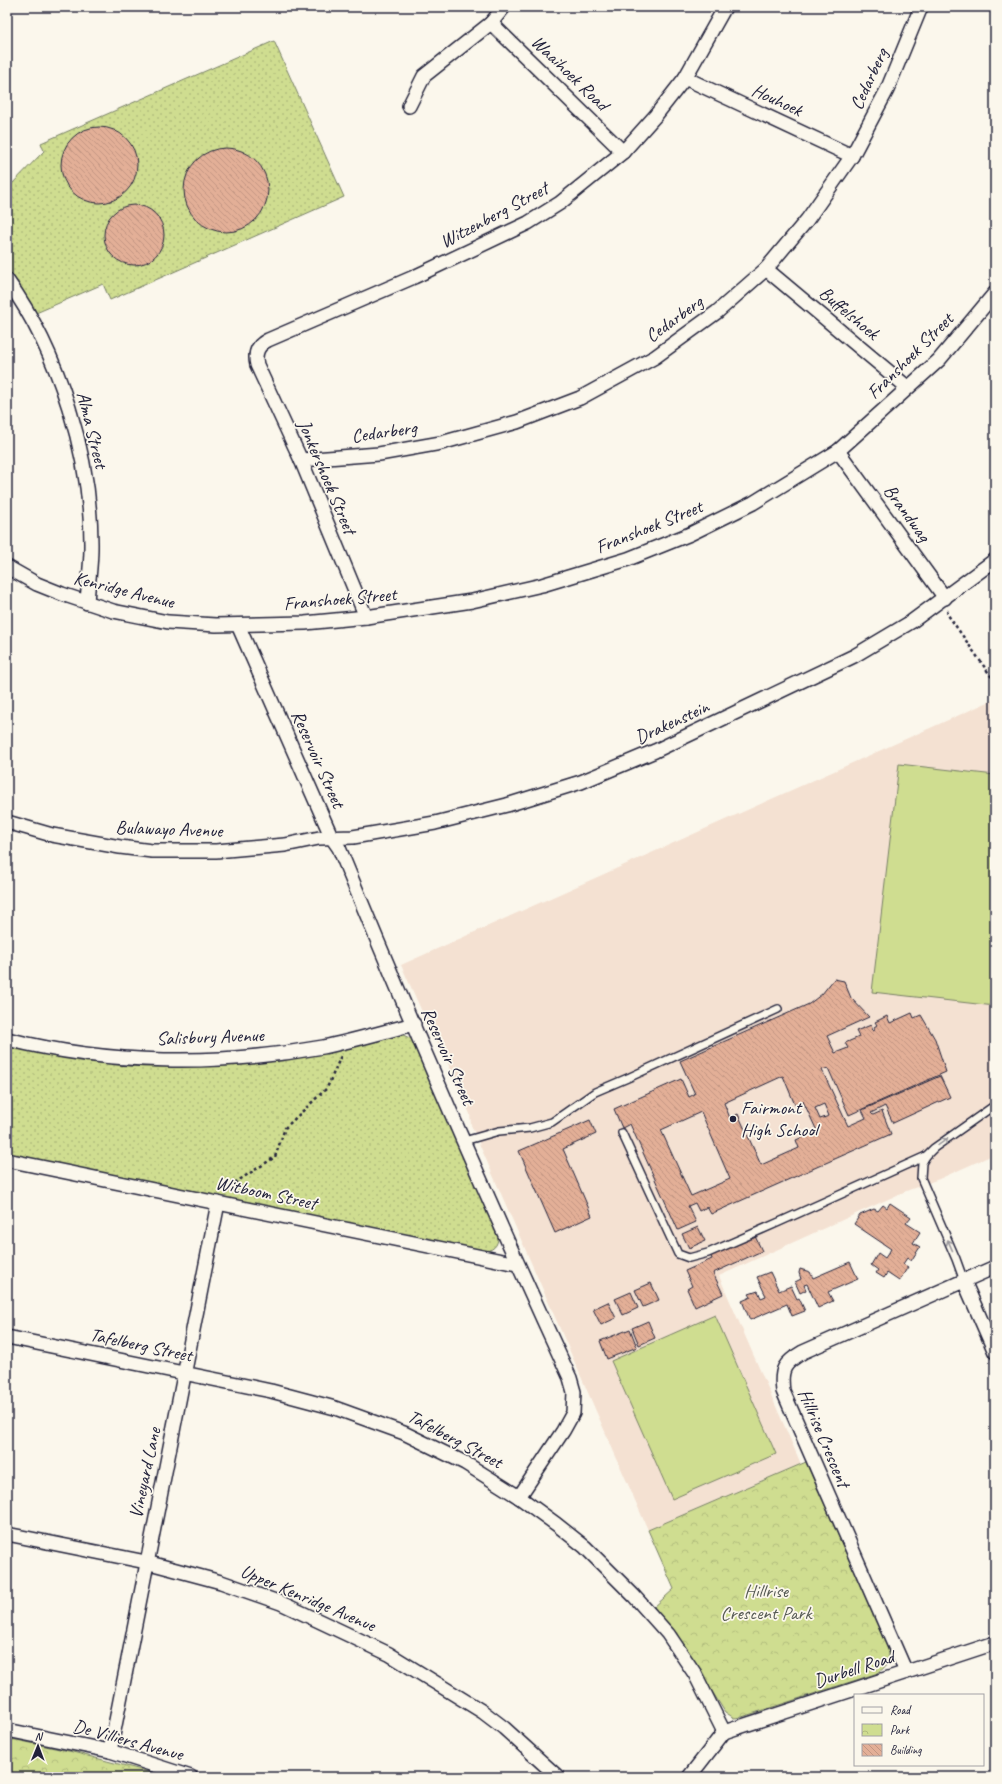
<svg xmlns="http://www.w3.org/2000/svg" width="1002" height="1784" font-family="Caveat,sans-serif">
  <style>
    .built { fill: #f4e1d2 }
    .grass { fill: url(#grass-dots); stroke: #788066 }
    .park { fill: url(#park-crowns); stroke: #788066 }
    .pitch { fill: #cfdd90; stroke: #788066 }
    .building { fill: url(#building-back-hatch); stroke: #22223b; fill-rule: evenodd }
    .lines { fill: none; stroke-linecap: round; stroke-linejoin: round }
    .lane-casing { stroke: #22223b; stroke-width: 10 }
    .street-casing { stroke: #22223b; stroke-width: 16 }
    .path { stroke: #22223b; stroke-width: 2.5; stroke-dasharray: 3 3; stroke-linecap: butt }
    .lane { stroke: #fbf7ec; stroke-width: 7 }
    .street { stroke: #fbf7ec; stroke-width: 13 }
    .oneway { stroke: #99979c }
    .poi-dot { fill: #22223b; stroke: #fbf7ec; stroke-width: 1.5 }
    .labels { text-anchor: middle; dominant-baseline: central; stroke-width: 3.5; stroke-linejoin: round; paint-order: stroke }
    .street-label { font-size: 19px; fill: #22223b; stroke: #fbf7ec }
    .poi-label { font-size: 19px; fill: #22223b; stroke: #fbf7ec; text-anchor: start }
    .park-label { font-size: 19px; fill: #565a54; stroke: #fbf7ec }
  </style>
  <defs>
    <pattern id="grass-dots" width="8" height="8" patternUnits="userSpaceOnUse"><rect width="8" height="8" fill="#cfdd90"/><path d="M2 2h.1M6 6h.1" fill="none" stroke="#b1bd7d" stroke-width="1.8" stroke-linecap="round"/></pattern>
    <pattern id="park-crowns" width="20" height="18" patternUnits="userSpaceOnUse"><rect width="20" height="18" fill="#cfdd90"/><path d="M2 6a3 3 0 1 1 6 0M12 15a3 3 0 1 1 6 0" fill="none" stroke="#b1bd7d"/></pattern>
    <pattern id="building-back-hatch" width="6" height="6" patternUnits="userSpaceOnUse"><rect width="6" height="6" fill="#e3af97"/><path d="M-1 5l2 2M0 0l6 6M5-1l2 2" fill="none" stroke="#c29683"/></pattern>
  </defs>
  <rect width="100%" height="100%" fill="#fbf7ec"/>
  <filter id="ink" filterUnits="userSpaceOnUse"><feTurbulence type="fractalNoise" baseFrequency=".025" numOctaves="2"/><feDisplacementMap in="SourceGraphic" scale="8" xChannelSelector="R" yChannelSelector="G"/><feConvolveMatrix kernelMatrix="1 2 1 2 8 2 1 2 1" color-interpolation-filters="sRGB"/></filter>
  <g filter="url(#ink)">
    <polygon class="built" points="995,699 995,1154 939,1179 906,1191 719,1276 801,1464 648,1530 471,1125 470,1114 440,1045 433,1036 401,965"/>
    <g class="grass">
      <polygon points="274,41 344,197 110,300 103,284 36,313 7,269 7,189 44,151 41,143"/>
      <path d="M403 1035 412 1039 498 1235C499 1246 492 1252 481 1251L7 1153V1045L72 1058 326 1053Z"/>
    </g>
    <g class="park">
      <path d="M806 1462 887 1646C891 1657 888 1666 878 1673L742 1717 734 1718 725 1712 688 1653 654 1607 674 1589 648 1530Z"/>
      <polygon points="7,1738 69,1751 168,1777 7,1777"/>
    </g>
    <g class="pitch">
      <polygon points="899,764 995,775 995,1006 872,992"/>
      <polygon points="715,1315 776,1454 672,1499 611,1361"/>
    </g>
    <g class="building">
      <circle cx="99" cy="165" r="38"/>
      <circle cx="226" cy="190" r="42"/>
      <circle cx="134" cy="235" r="30"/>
      <path d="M834 979 844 981 851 998 869 1017 827 1036 835 1053 848 1048 845 1043 859 1037 856 1031 871 1025 873 1031 875 1030 874 1027 877 1025 875 1022 887 1016 890 1023 912 1013 914 1018 921 1015 935 1039 946 1072 849 1115 828 1068 822 1070 848 1126 866 1118 862 1110 940 1076 950 1097 893 1123 885 1106 871 1113 873 1115 882 1111 891 1134 711 1214 707 1207 699 1211 695 1203 688 1206 696 1222 678 1230 630 1124 622 1128 614 1109 681 1079 689 1097 695 1094 680 1061 809 1004 822 994ZM783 1076 795 1105 803 1101 817 1131 796 1140 799 1148 761 1165 738 1114 730 1118 724 1103ZM824 1104 829 1116 820 1119 815 1108ZM701 1112 730 1179 691 1196 661 1130Z"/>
      <polygon points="590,1120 596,1134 563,1149 592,1216 555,1233 519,1151"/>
      <polygon points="890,1203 911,1217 906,1223 920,1232 913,1243 920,1247 911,1261 907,1258 903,1264 908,1267 899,1281 887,1273 884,1278 876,1273 878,1270 871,1265 878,1253 885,1258 891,1249 854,1224 860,1215 874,1209 878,1211 883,1205 887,1208"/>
      <polygon points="698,1227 705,1241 689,1248 682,1234"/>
      <polygon points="754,1234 762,1251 713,1273 723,1294 695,1307 687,1289 692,1286 685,1271 712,1259 710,1254"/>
      <polygon points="850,1262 858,1279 828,1292 833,1301 818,1308 807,1284 804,1285 806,1290 800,1293 795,1282 801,1279 799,1273 800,1269 810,1272 813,1278"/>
      <polygon points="770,1272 779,1291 791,1286 797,1299 799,1298 805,1311 792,1316 787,1304 750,1320 742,1301 751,1297 749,1294 758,1291 761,1298 766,1296 757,1277"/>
      <polygon points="651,1283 659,1300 643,1307 635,1290"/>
      <polygon points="631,1292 638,1308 623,1315 615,1299"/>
      <polygon points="608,1302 616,1318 601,1325 593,1309"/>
      <polygon points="648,1321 655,1338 639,1345 632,1328"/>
      <polygon points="630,1329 637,1347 607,1359 600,1341"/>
    </g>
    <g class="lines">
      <defs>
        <g id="lane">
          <polyline points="622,1133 678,1254 689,1258 708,1253 777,1223 926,1156"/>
          <polyline points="464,1141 499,1131 530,1128 552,1122 595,1092 630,1077 778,1009"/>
          <polyline points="964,1281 956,1259 921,1178 922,1163 926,1156 934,1148 995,1105"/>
        </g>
        <g id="street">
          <polyline points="491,23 623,152"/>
          <polyline points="685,78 852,156"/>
          <polyline points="409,106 424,76 491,23 504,7"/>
          <polyline points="766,269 907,387"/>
          <path d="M7 280C59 352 92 459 91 548 91 566 88 584 87 603"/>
          <polyline points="838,451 945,598"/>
          <polyline points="301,460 379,454 441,443 517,422 580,398 655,357 717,312 766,269 807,220 852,156 887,90 921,7"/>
          <polyline points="7,567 37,584 62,594 113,611 168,622 216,625 305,623 366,617 472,601 542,585 628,559 690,534 753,503 838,451 939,360 995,293"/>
          <path d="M366 617 301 460 257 365C254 353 258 345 268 340L414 277 528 223 560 203 623 152 656 115 685 78 725 7"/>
          <path d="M238 625 332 838 339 848C412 1026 489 1203 570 1378L574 1392 573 1413 563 1431 519 1497"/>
          <polyline points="7,822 52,835 120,847 152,851 216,851 285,845 319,838 353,837 435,823 507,805 581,782 655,751 854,656 911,622 995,560"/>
          <path d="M7 1039C109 1065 219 1066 323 1047 353 1041 383 1032 414 1024"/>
          <polyline points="7,1160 517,1264"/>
          <polyline points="964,1281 995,1352"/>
          <polyline points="7,1337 271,1391 335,1408 404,1433 465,1463 519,1497 556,1524 585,1547 634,1596 668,1634 695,1674 724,1732"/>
          <polyline points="7,1534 146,1562 221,1582 281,1603 389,1654 483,1712 504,1728 558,1777"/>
          <path d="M906 1672 783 1391C780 1369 784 1363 803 1352L995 1267"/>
          <polyline points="7,1730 110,1751 191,1777"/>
          <polyline points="724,1732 995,1643"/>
          <polyline points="110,1751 218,1203"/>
          <polyline points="689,1777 724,1732"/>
        </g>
      </defs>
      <use href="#lane" class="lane-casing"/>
      <use href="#street" class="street-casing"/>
      <g class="path">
        <polyline points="947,610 948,615 995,682"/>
        <polyline points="227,1192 236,1182 275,1157 285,1128 327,1088 341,1056"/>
      </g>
      <use href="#lane" class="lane"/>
      <use href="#street" class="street"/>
    </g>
    <defs><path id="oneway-shaft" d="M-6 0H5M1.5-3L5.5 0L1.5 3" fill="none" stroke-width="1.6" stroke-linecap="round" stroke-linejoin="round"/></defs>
    <g class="oneway">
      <use href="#oneway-shaft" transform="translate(943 1142) rotate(-35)"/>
      <use href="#oneway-shaft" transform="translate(950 1245) rotate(-114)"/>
    </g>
  </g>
  <circle class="poi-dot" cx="733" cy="1119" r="4"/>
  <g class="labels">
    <g class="street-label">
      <text transform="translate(570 73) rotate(44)">Waaihoek Road</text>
      <text transform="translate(869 79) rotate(-65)">Cedarberg</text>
      <text transform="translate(777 100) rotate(25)">Houhoek</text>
      <text transform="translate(494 215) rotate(-28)">Witzenberg Street</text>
      <text transform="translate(849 313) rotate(40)">Buffelshoek</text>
      <text transform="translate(674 319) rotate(-36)">Cedarberg</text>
      <text transform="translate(910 356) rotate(-45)">Franshoek Street</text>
      <text transform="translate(92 430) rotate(76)">Alma Street</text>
      <text transform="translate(384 432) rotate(-8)">Cedarberg</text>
      <text transform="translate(327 477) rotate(67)">Jonkershoek Street</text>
      <text transform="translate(907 513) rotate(54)">Brandwag</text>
      <text transform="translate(649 527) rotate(-22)">Franshoek Street</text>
      <text transform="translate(124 590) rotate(14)">Kenridge Avenue</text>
      <text transform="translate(340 599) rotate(-5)">Franshoek Street</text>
      <text transform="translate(672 722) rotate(-25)">Drakenstein</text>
      <text transform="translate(318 759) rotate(66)">Reservoir Street</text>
      <text transform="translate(169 829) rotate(2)">Bulawayo Avenue</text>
      <text transform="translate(210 1037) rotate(-2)">Salisbury Avenue</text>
      <text transform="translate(448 1056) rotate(66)">Reservoir Street</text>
      <text transform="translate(266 1193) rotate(12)">Witboom Street</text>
      <text transform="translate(141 1345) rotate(12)">Tafelberg Street</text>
      <text transform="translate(824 1438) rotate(67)">Hillrise Crescent</text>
      <text transform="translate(455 1439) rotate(28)">Tafelberg Street</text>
      <text transform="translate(145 1473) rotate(-78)">Vineyard Lane</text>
      <text transform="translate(308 1598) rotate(23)">Upper Kenridge Avenue</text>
      <text transform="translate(854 1669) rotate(-18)">Durbell Road</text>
      <text transform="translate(128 1740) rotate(15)">De Villiers Avenue</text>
    </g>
    <g class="poi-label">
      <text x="741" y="1108">Fairmont<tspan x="741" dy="22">High School</tspan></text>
    </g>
    <g class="park-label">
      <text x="766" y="1591">Hillrise<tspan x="766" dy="22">Crescent Park</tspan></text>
    </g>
  </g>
  <rect width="1002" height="1784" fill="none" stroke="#fbf7ec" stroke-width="24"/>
  <rect x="12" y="12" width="978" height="1760" fill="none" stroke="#22223b" stroke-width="1.5" filter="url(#ink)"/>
  <rect x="854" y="1694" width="130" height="72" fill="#fbf7ec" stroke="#a4a2a5"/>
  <rect x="862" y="1707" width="20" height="6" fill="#fbf7ec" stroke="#a4a2a5"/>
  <text x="890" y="1714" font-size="12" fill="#22223b">Road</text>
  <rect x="862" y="1724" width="20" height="12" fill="url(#park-crowns)" stroke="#a4a2a5"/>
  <text x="890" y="1734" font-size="12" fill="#22223b">Park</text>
  <rect x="862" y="1744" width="20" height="12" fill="url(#building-back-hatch)" stroke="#a4a2a5"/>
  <text x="890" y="1754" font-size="12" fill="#22223b">Building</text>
  <g transform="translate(38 1746) rotate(1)" stroke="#fbf7ec" stroke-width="3" paint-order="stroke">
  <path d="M0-3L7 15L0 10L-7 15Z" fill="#22223b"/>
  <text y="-6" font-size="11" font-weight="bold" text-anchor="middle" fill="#22223b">N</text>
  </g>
</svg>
